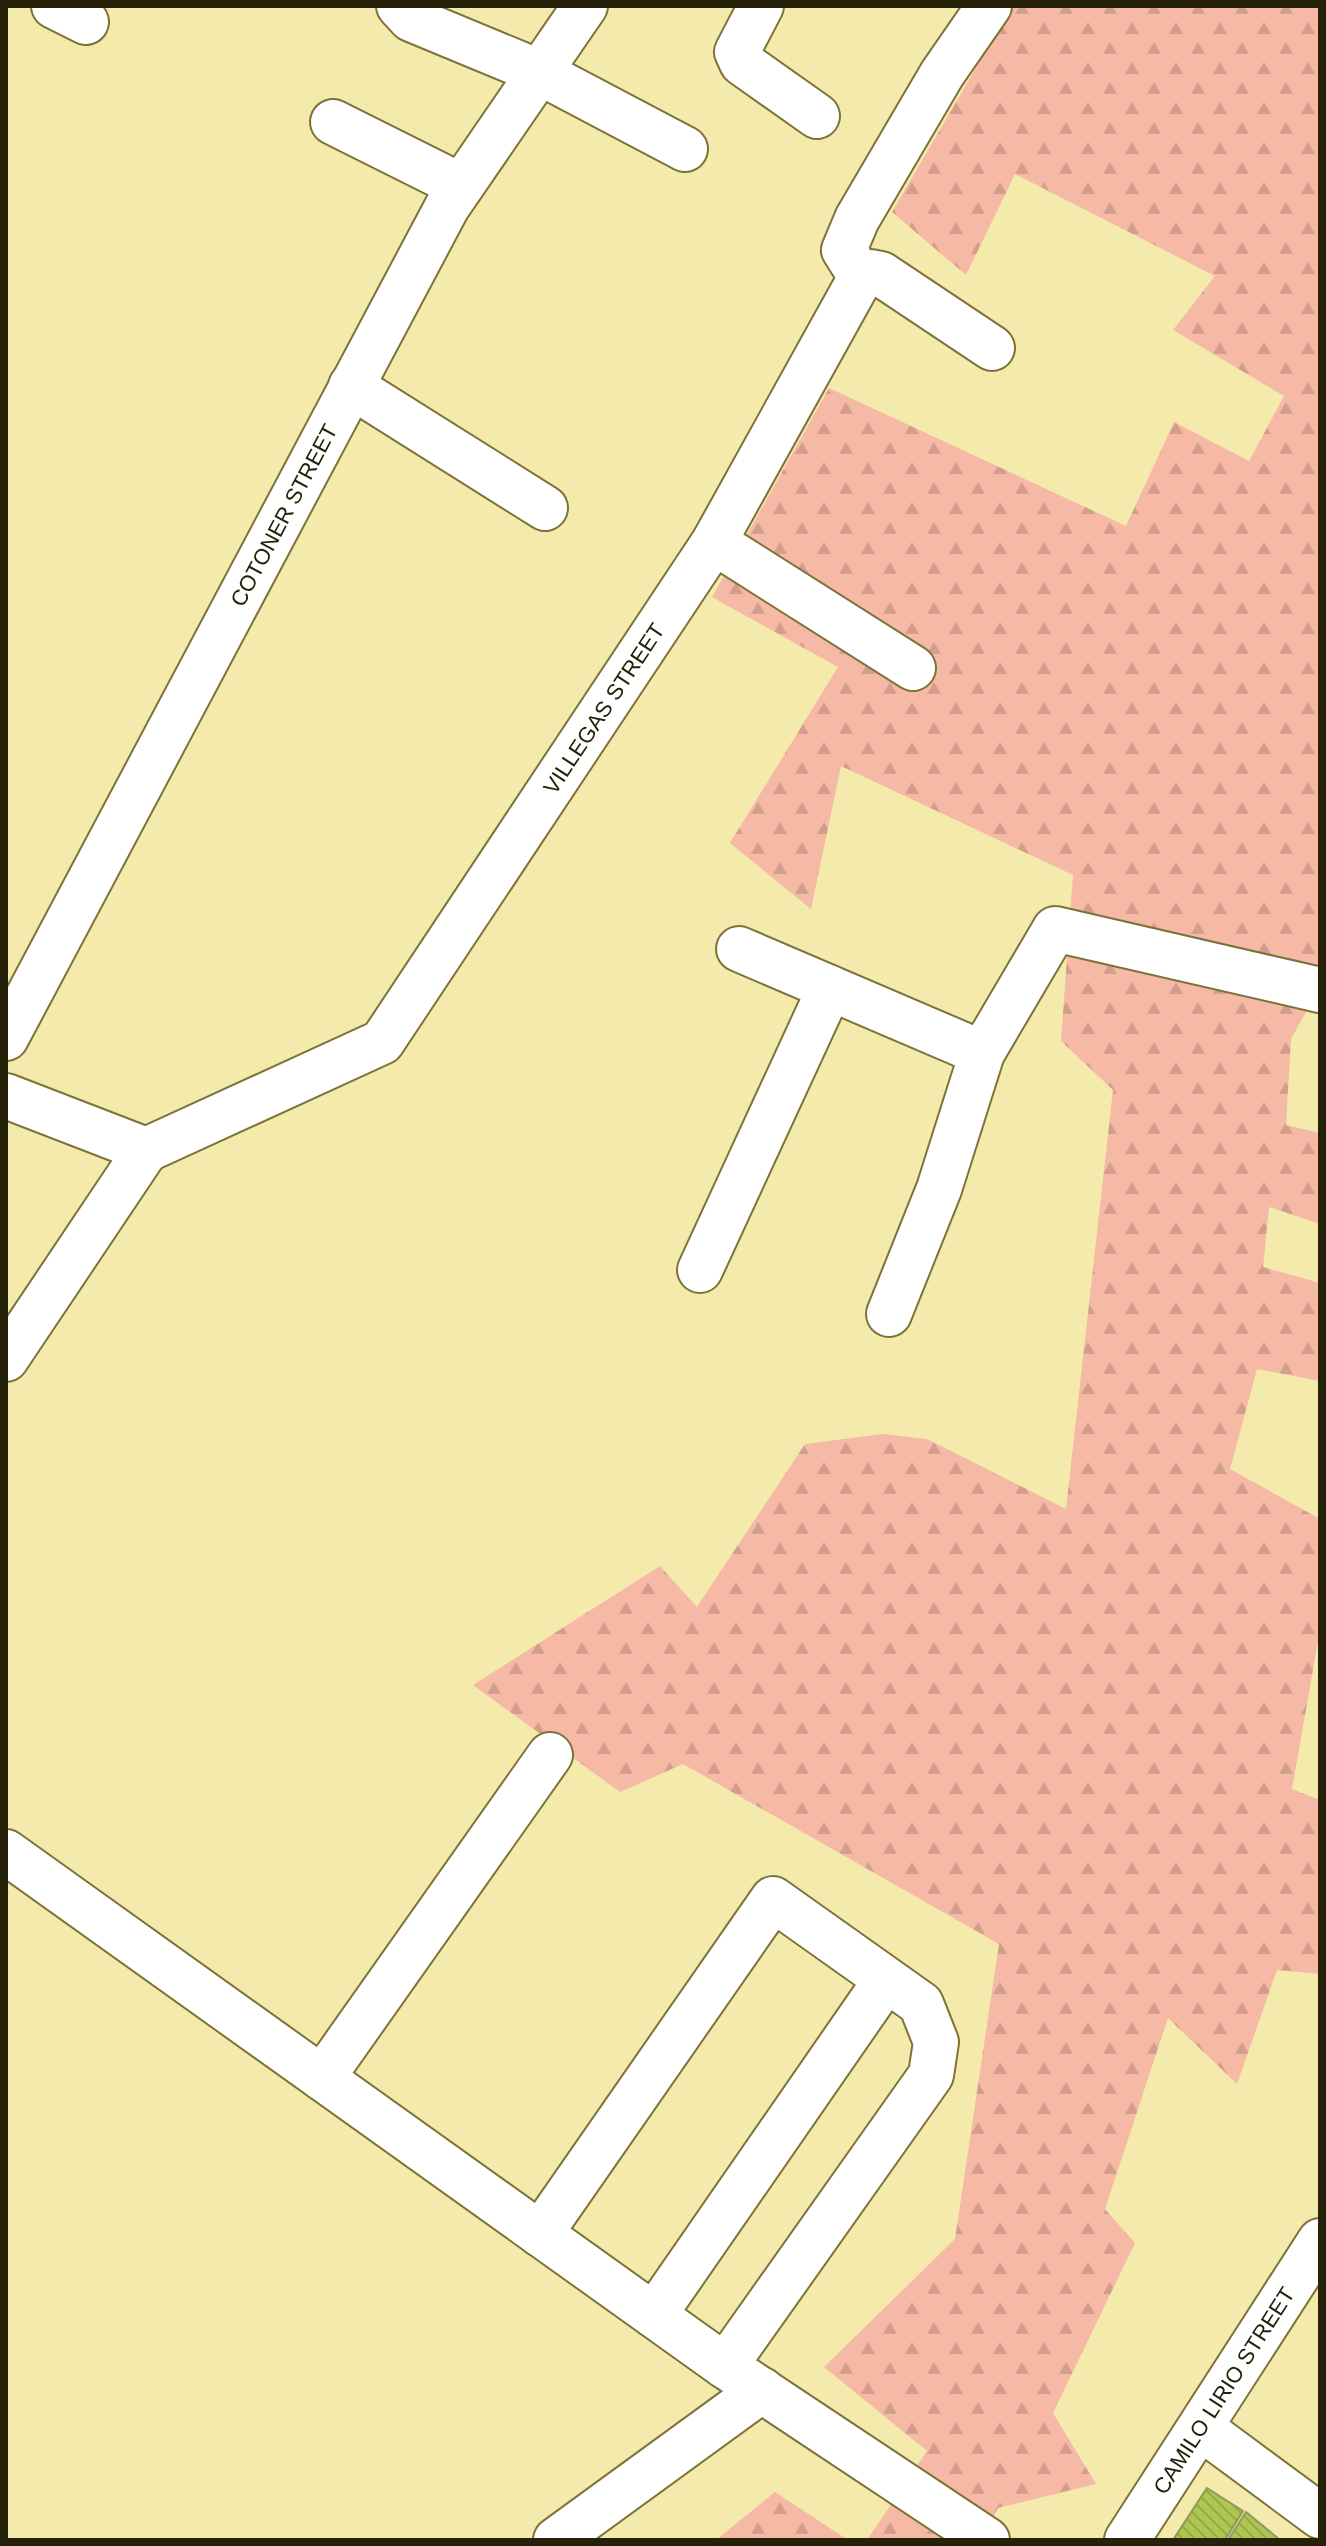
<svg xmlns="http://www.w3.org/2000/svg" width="1326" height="2546" font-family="Arial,sans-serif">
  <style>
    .forest { fill: url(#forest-firs) }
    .building { fill: url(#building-back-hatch); stroke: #8c9a60; stroke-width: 2 }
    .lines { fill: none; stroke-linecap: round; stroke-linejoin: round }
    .minor-casing { stroke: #7d7237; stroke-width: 48 }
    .minor { stroke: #fff; stroke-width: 44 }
    .labels { text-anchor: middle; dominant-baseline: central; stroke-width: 6; stroke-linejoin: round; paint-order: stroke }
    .street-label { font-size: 22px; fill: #262209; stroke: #fdf7d1 }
  </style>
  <defs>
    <pattern id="forest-firs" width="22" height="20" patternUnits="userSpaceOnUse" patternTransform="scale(2)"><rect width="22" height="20" fill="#f5b9a5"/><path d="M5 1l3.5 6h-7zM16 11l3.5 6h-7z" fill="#d29f8d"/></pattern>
    <pattern id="building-back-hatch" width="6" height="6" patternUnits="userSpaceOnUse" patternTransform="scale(2)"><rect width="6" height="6" fill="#aec650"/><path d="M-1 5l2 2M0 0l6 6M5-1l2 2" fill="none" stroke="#96aa44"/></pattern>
  </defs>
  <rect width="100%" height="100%" fill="#f4eaab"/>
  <g class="forest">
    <polygon points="1012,6 1320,6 1320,987 1291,1039 1286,1125 1320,1133 1320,1224 1269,1207 1263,1267 1320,1283 1320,1381 1257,1369 1230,1469 1320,1519 1320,1630 1292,1789 1320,1800 1320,1974 1277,1970 1237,2084 1168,2018 1105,2209 1135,2243 1053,2413 1096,2484 998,2508 979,2540 867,2540 927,2451 824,2367 955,2239 999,1944 683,1764 620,1792 473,1685 660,1566 697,1607 805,1444 883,1434 927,1439 1066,1509 1113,1090 1061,1041 1073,875 841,766 811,909 730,843 838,667 712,597 829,388 1126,526 1174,422 1249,461 1284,396 1173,330 1215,276 1015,174 966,275 892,212"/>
    <polygon points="775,2492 848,2540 716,2540"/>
  </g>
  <g class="building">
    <polygon points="1207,2488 1243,2511 1225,2540 1173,2540"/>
    <polygon points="1246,2512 1280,2540 1228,2540"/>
  </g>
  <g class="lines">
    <defs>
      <g id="minor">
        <polyline points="54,6 86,22"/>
        <polyline points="399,6 411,19 539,72 685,149"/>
        <polyline points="761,6 737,52 742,63 817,116"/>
        <polyline points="333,122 461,186"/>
        <polyline points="861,277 844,250 857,219 942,74 989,6"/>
        <polyline points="351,386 545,508"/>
        <polyline points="714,542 913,668"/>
        <polyline points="739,949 982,1053"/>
        <path id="s1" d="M6 1038 447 207 585 6"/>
        <polyline points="6,1096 146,1150"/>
        <path id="s2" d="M146 1150 382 1042 714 542 861 277 871 272 881 274 992 348"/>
        <polyline points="700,1270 830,988"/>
        <polyline points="889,1314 939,1189 982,1053 1055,929 1320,990"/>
        <polyline points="6,1359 146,1150"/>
        <polyline points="6,1852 725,2366 987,2540"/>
        <polyline points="322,2078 550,1755"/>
        <polyline points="540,2234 773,1899 921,2004 936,2042 931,2075 725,2366"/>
        <polyline points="654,2315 886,1980"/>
        <polyline points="1201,2428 1320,2516"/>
        <polyline points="556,2540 762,2390"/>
        <path id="s3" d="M1127 2540 1320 2241"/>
      </g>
    </defs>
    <use href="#minor" class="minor-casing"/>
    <use href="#minor" class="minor"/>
  </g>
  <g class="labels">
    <g class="street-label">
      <text stroke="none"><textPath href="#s1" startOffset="592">COTONER STREET</textPath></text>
      <text stroke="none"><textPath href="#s2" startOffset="660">VILLEGAS STREET</textPath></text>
      <text stroke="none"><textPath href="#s3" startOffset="178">CAMILO LIRIO STREET</textPath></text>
    </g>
  </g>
  <rect width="1326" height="2546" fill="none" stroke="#262209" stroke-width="16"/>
</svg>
